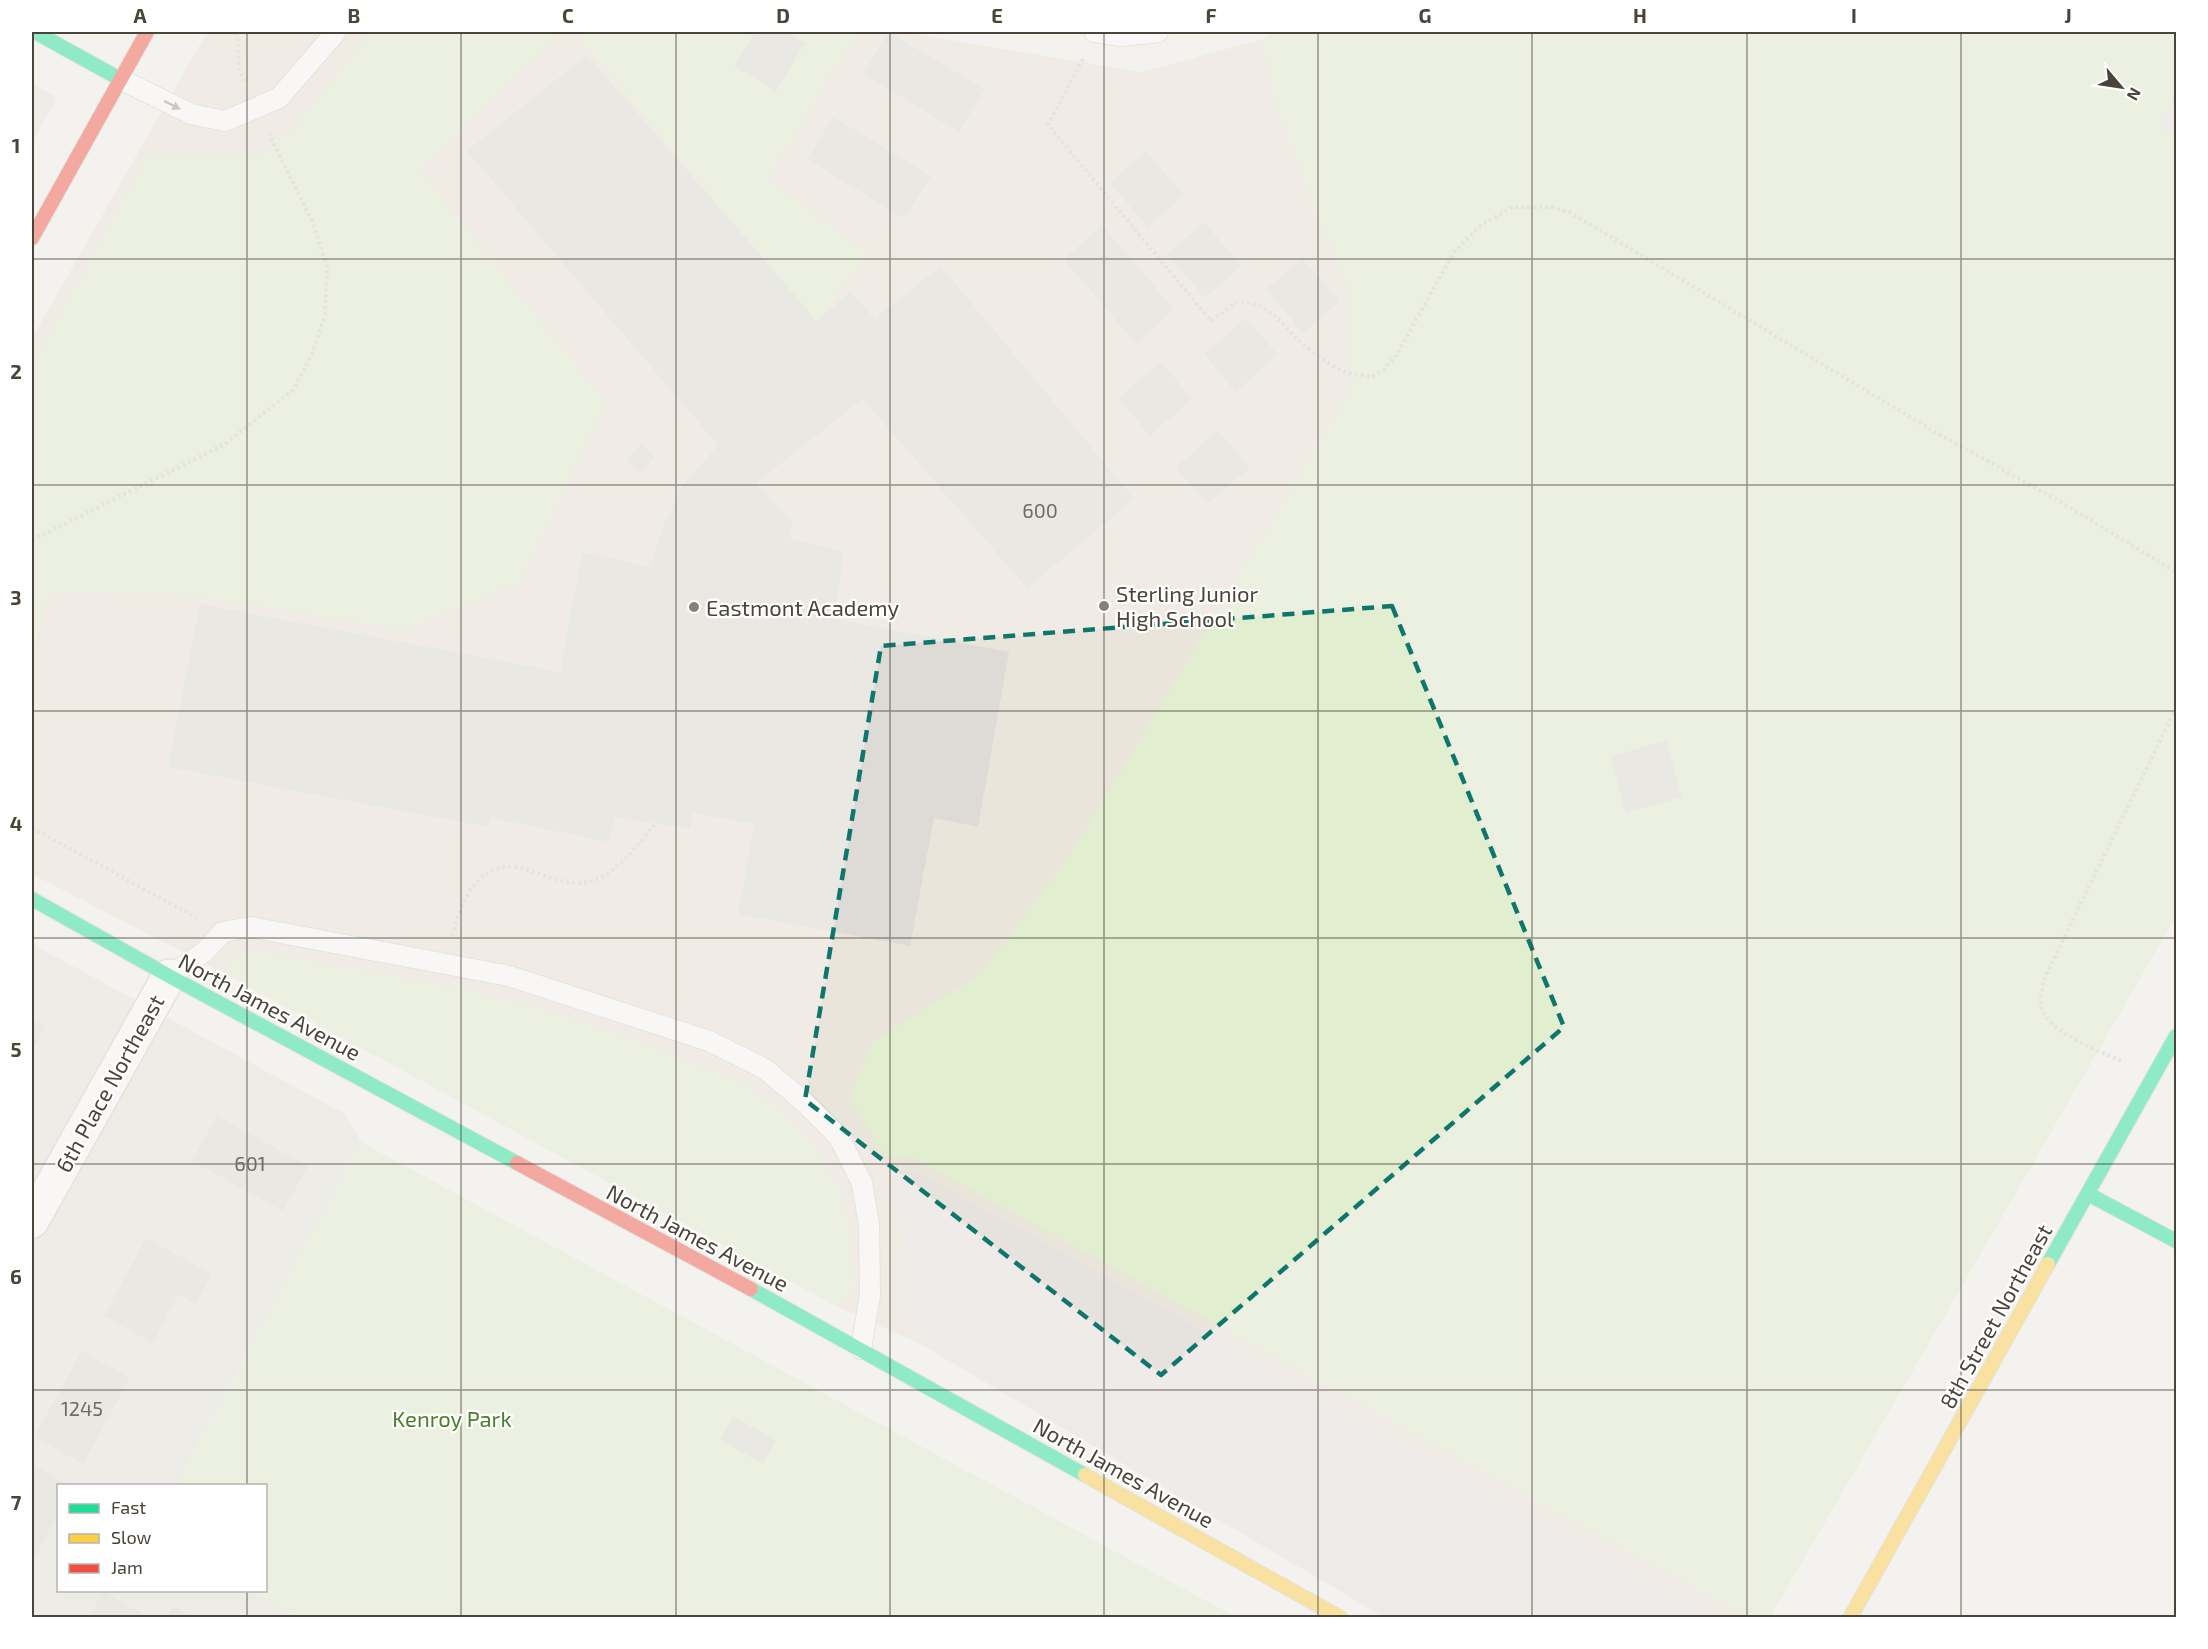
<svg xmlns="http://www.w3.org/2000/svg" width="2208" height="1649" font-family="'Exo 2',sans-serif">
  <style>
    .residential { fill: #e7e4dc }
    .education { fill: #eae5da }
    .green { fill: #e1eecf }
    .parking { fill: #e6e3df }
    .building { fill: #dedbd6 }
    .lines { fill: none; stroke-linecap: round; stroke-linejoin: round }
    .lane-casing { stroke: #d2d0cb; stroke-width: 22 }
    .street-casing { stroke: #d2d0cb; stroke-width: 36 }
    .fast-casing { stroke: #d3cfc5; stroke-width: 16 }
    .slow-casing { stroke: #d3cfc5; stroke-width: 16 }
    .jam-casing { stroke: #d3cfc5; stroke-width: 16 }
    .path { stroke: #d3d2cc; stroke-width: 4; stroke-dasharray: 3 3; stroke-linecap: butt }
    .lane { stroke: #fdfdfc; stroke-width: 20 }
    .street { stroke: #fdfdfc; stroke-width: 33 }
    .fast { stroke: #16e098; stroke-width: 14 }
    .slow { stroke: #ffcf43; stroke-width: 14 }
    .jam { stroke: #f24e42; stroke-width: 14 }
    .oneway { fill: #9b9791 }
    .marked { fill: none; stroke: #0f766e; stroke-width: 4.5; stroke-dasharray: 12 8; stroke-linejoin: round }
    .grid { fill: none; stroke: #4b4439; stroke-width: 1.5; stroke-opacity: 0.55 }
    .poi-dot { fill: #868178; stroke: #fff; stroke-width: 2 }
    .labels { text-anchor: middle; dominant-baseline: central; stroke-width: 4.5; stroke-linejoin: round; paint-order: stroke }
    .number-label { font-size: 20px; fill: #706a61 }
    .poi-label { font-size: 22px; fill: #4b4439; stroke: #fff; text-anchor: start }
    .street-label { font-size: 22px; fill: #4b4439; stroke: #fff }
    .park-label { font-size: 22px; fill: #4a7f2a; stroke: #fff }
    .neatline { fill: none; stroke: #4b4439; stroke-width: 2 }
    .grid-label { font-size: 20px; text-anchor: middle; font-weight: bold; fill: #4b4439 }
  </style>
  <rect width="100%" height="100%" fill="#f4f2ee"/>
  <g class="residential">
    <polygon points="32,83 57,98 32,143"/>
    <polygon points="32,944 345,1114 361,1142 176,1485 58,1486 58,1590 252,1591 302,1617 32,1617"/>
  </g>
  <polygon class="education" points="207,32 904,32 1142,72 1263,39 1272,32 2176,32 2176,916 1770,1617 1384,1617 924,1346 836,1306 231,977 32,874 32,338"/>
  <g class="green">
    <polygon points="372,32 562,32 418,169 606,403 518,582 405,629 183,594 50,591 32,654 32,367 147,157 261,154 290,133"/>
    <polygon points="575,32 857,32 767,179 866,254 817,321"/>
    <polygon points="1272,32 2176,32 2176,93 2159,126 2176,135 2176,916 1770,1617 1748,1617 916,1159 885,1156 850,1097 873,1041 980,975 1047,886 1079,840 1350,393 1350,295 1274,101 1263,39"/>
    <polygon points="251,950 471,991 560,1015 632,1040 745,1085 779,1109 815,1147 843,1195 855,1284 847,1298 836,1306 231,977 226,967 234,956"/>
    <polygon points="361,1142 1236,1617 302,1617 252,1591 266,1590 266,1486 176,1486"/>
  </g>
  <g class="parking">
    <polygon points="2176,93 2176,135 2159,126"/>
    <polygon points="889,1170 917,1172 1721,1617 1384,1617 924,1346 899,1303 902,1230"/>
  </g>
  <g class="building">
    <polygon points="755,32 787,32 805,43 776,91 734,66"/>
    <polygon points="888,32 985,89 959,132 863,74"/>
    <polygon points="587,55 817,321 850,292 875,319 941,266 1134,499 1027,588 863,399 756,483 793,522 790,539 844,551 834,619 1009,652 978,827 934,818 910,946 738,914 754,824 693,813 690,829 615,817 609,842 491,818 488,827 168,767 200,604 560,672 582,552 650,567 664,524 682,486 718,445 467,151"/>
    <polygon points="833,117 931,176 905,219 807,159"/>
    <polygon points="1146,151 1184,195 1148,227 1110,183"/>
    <polygon points="1204,222 1242,266 1205,298 1167,254"/>
    <polygon points="1102,225 1174,309 1136,344 1064,259"/>
    <polygon points="1302,258 1340,301 1303,333 1266,289"/>
    <polygon points="1246,318 1278,355 1235,392 1204,354"/>
    <polygon points="1161,362 1192,399 1150,436 1118,398"/>
    <polygon points="1218,430 1250,468 1207,504 1176,467"/>
    <polygon points="641,444 655,457 641,473 626,460"/>
    <polygon points="1666,740 1682,797 1626,813 1610,757"/>
    <polygon points="32,1019 45,1027 32,1051"/>
    <polygon points="217,1116 308,1166 283,1211 192,1161"/>
    <polygon points="146,1238 212,1274 196,1304 178,1295 153,1343 104,1316"/>
    <polygon points="82,1351 130,1378 83,1464 34,1437"/>
    <polygon points="733,1416 776,1440 763,1464 720,1440"/>
    <polygon points="32,1464 70,1486 58,1486 58,1514 32,1563"/>
    <polygon points="103,1591 150,1618 88,1618"/>
    <polygon points="173,1606 193,1618 166,1618"/>
  </g>
  <g class="lines">
    <defs>
      <g id="lane">
        <polyline points="1094,32 1122,36 1158,32"/>
        <polyline points="120,79 191,114 225,121 279,98 336,32"/>
        <polyline points="169,976 203,953 223,932 250,927 509,976 709,1041 765,1069 803,1101 839,1137 862,1183 869,1225 870,1295 861,1349"/>
      </g>
      <polyline id="street" points="32,1221 169,976"/>
      <g id="fast">
        <polyline points="35,32 120,79"/>
        <polyline points="32,899 169,976 517,1163"/>
        <polyline points="2088,1194 2176,1241"/>
        <polyline points="2048,1264 2176,1036"/>
        <polyline points="751,1289 1085,1475"/>
      </g>
      <g id="slow">
        <polyline points="1085,1475 1341,1618"/>
        <polyline points="1850,1618 2048,1264"/>
      </g>
      <g id="jam">
        <polyline points="32,238 147,32"/>
        <polyline points="517,1163 751,1289"/>
      </g>
    </defs>
    <use href="#lane" class="lane-casing"/>
    <use href="#street" class="street-casing"/>
    <use href="#fast" class="fast-casing"/>
    <use href="#slow" class="slow-casing"/>
    <use href="#jam" class="jam-casing"/>
    <g class="path">
      <polyline points="237,32 239,67 244,81"/>
      <path d="M1083 59 1048 125 1211 321 1238 301C1275 305 1277 322 1302 343 1313 353 1331 366 1345 372 1353 375 1364 375 1372 377L1383 370 1396 356 1454 252 1481 225 1513 207H1552L1571 213 1930 429 2059 501 2176 572"/>
      <polyline points="32,540 225,444 293,390 311,356 325,315 327,267 313,223 269,134"/>
      <polyline points="32,828 197,918"/>
      <path d="M452 936C460 906 475 863 514 867 524 868 536 873 545 876 564 882 580 887 599 878 620 869 641 841 655 824"/>
      <path d="M2121 1061C2099 1051 2045 1031 2041 1005 2040 998 2043 988 2043 981L2176 708"/>
    </g>
    <use href="#lane" class="lane"/>
    <use href="#street" class="street"/>
    <use href="#fast" class="fast"/>
    <use href="#slow" class="slow"/>
    <use href="#jam" class="jam"/>
  </g>
  <defs><path id="oneway-solid" d="M-6-.8H1V-3.2L6.5 0L1 3.2V.8H-6Z" transform="scale(1.5)"/></defs>
  <use class="oneway" href="#oneway-solid" transform="translate(172 105) rotate(27)"/>
  <path d="M0 0H2208V1649H0ZM1392 606 1564 1027 1161 1375 805 1100 881 646Z" fill="#f4f2ee" fill-opacity=".55" fill-rule="evenodd"/>
  <path class="marked" d="M1392 606 1564 1027 1161 1375 805 1100 881 646Z"/>
  <path class="grid" d="M247 32V1486M461 32V1618M676 32V1618M890 32V1618M1104 32V1618M1318 32V1618M1532 32V1618M1747 32V1618M1961 32V1618M32 259H2176M32 485H2176M32 711H2176M32 938H2176M32 1164H2176M32 1390H2176M247 1590V1618"/>
  <g class="poi-dot">
    <circle cx="1104" cy="606" r="6"/>
    <circle cx="694" cy="607" r="6"/>
  </g>
  <g class="labels">
    <g class="number-label">
      <text x="1040" y="510">600</text>
      <text x="250" y="1163">601</text>
      <text x="82" y="1408">1245</text>
    </g>
    <g class="poi-label">
      <text x="1116" y="593">Sterling Junior<tspan x="1116" dy="25">High School</tspan></text>
      <text x="706" y="607">Eastmont Academy</text>
    </g>
    <g class="street-label">
      <text transform="translate(270 1006) rotate(28)">North James Avenue</text>
      <text transform="translate(109 1083) rotate(-61)">6th Place Northeast</text>
      <text transform="translate(698 1237) rotate(28)">North James Avenue</text>
      <text transform="translate(1995 1316) rotate(-61)">8th Street Northeast</text>
      <text transform="translate(1124 1472) rotate(29)">North James Avenue</text>
    </g>
    <g class="park-label">
      <text x="452" y="1418">Kenroy Park</text>
    </g>
  </g>
  <rect width="2208" height="1649" fill="none" stroke="#ffffff" stroke-width="66"/>
  <rect x="57" y="1484" width="210" height="108" fill="#ffffff" stroke="#b7b4b0" stroke-width="1.5"/>
  <rect x="69" y="1504" width="30" height="9" fill="#16e098" stroke="#b7b4b0" stroke-width="1.5"/>
  <text x="111" y="1514" font-size="18" fill="#4b4439">Fast</text>
  <rect x="69" y="1534" width="30" height="9" fill="#ffcf43" stroke="#b7b4b0" stroke-width="1.5"/>
  <text x="111" y="1544" font-size="18" fill="#4b4439">Slow</text>
  <rect x="69" y="1564" width="30" height="9" fill="#f24e42" stroke="#b7b4b0" stroke-width="1.5"/>
  <text x="111" y="1574" font-size="18" fill="#4b4439">Jam</text>
  <g transform="translate(2121 87) rotate(119)" stroke="#ffffff" stroke-width="4.5" paint-order="stroke">
  <path d="M0-4.5L10 22L0 15L-10 22Z" fill="#4b4439"/>
  <text y="-9" font-size="16" font-weight="bold" text-anchor="middle" fill="#4b4439">N</text>
  </g>
  <rect x="33" y="33" width="2142" height="1583" class="neatline"/>
  <g class="grid-label">
    <text x="140" y="23">A</text>
    <text x="354" y="23">B</text>
    <text x="568" y="23">C</text>
    <text x="783" y="23">D</text>
    <text x="997" y="23">E</text>
    <text x="1211" y="23">F</text>
    <text x="1425" y="23">G</text>
    <text x="1640" y="23">H</text>
    <text x="1854" y="23">I</text>
    <text x="2068" y="23">J</text>
    <text x="16" y="153">1</text>
    <text x="16" y="379">2</text>
    <text x="16" y="605">3</text>
    <text x="16" y="831">4</text>
    <text x="16" y="1057">5</text>
    <text x="16" y="1284">6</text>
    <text x="16" y="1510">7</text>
  </g>
</svg>
